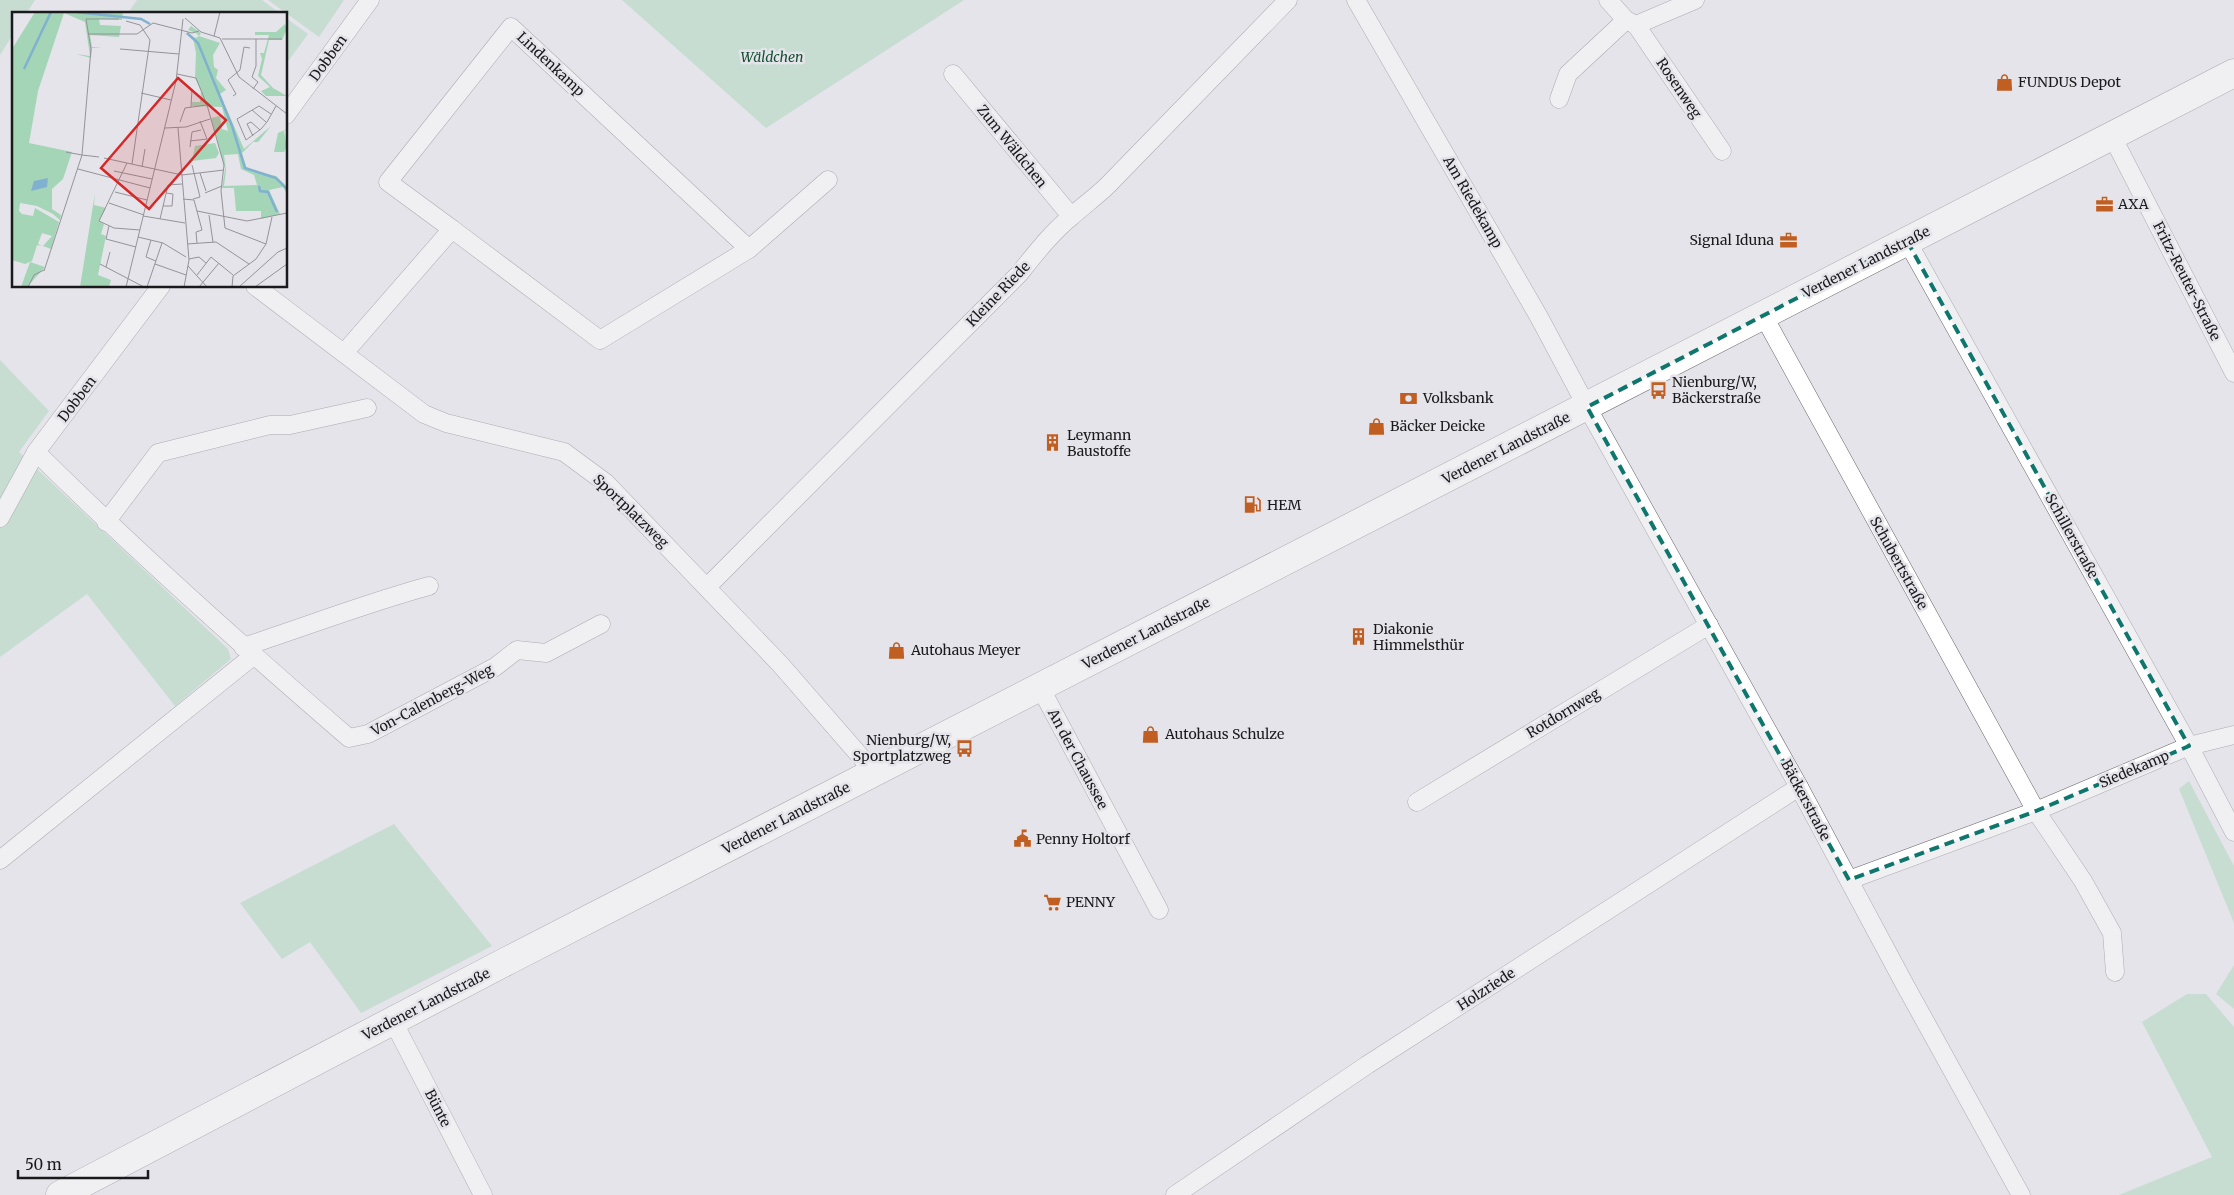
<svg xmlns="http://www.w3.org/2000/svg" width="2234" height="1195" font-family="Merriweather,serif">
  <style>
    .green { fill: #a4d5b7 }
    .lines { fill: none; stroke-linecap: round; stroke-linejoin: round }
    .street-casing { stroke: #67676c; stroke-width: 19 }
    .primary-casing { stroke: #67676c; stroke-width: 29 }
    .street { stroke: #fff; stroke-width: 18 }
    .primary { stroke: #fff; stroke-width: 28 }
    .marked { fill: none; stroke: #0f766e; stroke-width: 4; stroke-dasharray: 10 6; stroke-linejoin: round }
    .labels { text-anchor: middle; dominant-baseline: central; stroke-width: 5; stroke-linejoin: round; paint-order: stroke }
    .park-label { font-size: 14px; font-style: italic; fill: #155133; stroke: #e4e4ea }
    .street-label { font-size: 14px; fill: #1a1a1c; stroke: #e4e4ea }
    .poi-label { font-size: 14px; fill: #1a1a1c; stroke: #e4e4ea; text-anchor: start }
    .inset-river { fill: none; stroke: #81b1d0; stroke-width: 2.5 }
    .inset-road { fill: none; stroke: #939398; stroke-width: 1 }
    .view { fill: #d62828; fill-opacity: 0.15; stroke: #d62828; stroke-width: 2.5 }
    .inset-edge { fill: none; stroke: #1a1a1c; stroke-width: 2.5 }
  </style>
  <rect width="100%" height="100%" fill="#e4e4ea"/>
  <g class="green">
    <polygon points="0,0 35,0 26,14 14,14 14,33 0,55"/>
    <polygon points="137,0 262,0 281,14 127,14"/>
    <polygon points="268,0 344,0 319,37"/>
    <polygon points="622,0 964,0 766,128"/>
    <polygon points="286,18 308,34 286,64"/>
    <polygon points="0,360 49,411 19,452 228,649 231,659 175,706 87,594 0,657"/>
    <polygon points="2189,781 2234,866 2234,923 2179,789"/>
    <polygon points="394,824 492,946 361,1013 310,942 282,959 240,903"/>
    <polygon points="2234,965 2234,1009 2216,994"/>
    <polygon points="2187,994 2206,994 2234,1027 2234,1195 2119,1195 2212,1157 2142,1022"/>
  </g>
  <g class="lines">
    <defs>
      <g id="street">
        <polyline points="1356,0 1539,317 1587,407 1799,787 1905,985 2021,1195"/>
        <polyline points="1608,0 1626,20 1636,25 1695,0"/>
        <polyline points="1636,25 1722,151"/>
        <polyline points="953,74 1071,216"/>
        <polyline points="1559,99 1568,74 1626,20"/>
        <polyline points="286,115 370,0"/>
        <polyline points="2112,136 2234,373"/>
        <polyline points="452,229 600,340 749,249 828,180"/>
        <polyline points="1907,241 2189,746 2234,832"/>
        <polyline points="255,286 424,414 446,423 564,452 606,483 780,664 874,772"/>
        <polyline points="1763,315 2036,811 2083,881 2112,933 2115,972"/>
        <polyline points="344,353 452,229 388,182 511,27 749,249"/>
        <path d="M36 452C137 552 242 646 349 738L368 734 495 667 517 650 546 653 601 624"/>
        <polyline points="0,518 36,452 161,286"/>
        <polyline points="106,522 158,453 270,425 290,425 367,408"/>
        <path d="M707 587 1019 274C1035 254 1052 232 1072 216 1084 205 1097 196 1108 185L1288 0"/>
        <path d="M243 647C305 627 366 603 429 586"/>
        <polyline points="1040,687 1159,910"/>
        <polyline points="1417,802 1709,625"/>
        <polyline points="0,860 253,656"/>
        <polyline points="1849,880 2036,811 2189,746 2234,735"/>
        <polyline points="393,1021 483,1195"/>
        <polyline points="1175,1195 1367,1065 1799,787"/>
      </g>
      <polyline id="primary" points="60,1195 509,960 2234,73"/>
    </defs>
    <use href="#street" class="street-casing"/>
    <use href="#primary" class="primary-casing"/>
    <use href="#street" class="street"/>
    <use href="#primary" class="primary"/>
  </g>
  <path d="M0 0H2234V1195H0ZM1907 241 2189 746 2036 811 1849 880 1587 407Z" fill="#e4e4ea" fill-opacity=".55" fill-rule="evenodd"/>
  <path class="marked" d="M1907 241 2189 746 2036 811 1849 880 1587 407Z"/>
  <defs>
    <symbol id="shop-bare" viewBox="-9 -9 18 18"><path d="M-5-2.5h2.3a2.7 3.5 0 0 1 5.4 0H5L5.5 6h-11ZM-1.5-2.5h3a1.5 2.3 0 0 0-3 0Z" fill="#c15f22" stroke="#e4e4ea" stroke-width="2.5" paint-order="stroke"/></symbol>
    <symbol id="office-bare" viewBox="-9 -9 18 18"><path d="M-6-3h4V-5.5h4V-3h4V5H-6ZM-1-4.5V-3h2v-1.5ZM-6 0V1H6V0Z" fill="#c15f22" stroke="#e4e4ea" stroke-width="2.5" paint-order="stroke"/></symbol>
    <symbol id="bus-bare" viewBox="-9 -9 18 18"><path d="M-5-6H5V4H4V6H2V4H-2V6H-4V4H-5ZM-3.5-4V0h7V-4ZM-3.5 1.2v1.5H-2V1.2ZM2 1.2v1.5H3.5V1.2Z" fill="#c15f22" stroke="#e4e4ea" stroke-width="2.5" paint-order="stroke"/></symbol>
    <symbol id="bank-bare" viewBox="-9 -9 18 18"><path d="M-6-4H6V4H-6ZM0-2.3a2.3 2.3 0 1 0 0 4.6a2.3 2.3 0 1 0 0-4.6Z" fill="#c15f22" stroke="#e4e4ea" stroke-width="2.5" paint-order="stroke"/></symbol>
    <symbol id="building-bare" viewBox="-9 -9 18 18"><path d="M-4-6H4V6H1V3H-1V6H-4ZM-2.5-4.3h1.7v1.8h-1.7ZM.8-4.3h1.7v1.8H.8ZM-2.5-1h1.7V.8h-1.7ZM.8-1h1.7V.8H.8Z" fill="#c15f22" stroke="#e4e4ea" stroke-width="2.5" paint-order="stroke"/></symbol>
    <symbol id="fuel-bare" viewBox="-9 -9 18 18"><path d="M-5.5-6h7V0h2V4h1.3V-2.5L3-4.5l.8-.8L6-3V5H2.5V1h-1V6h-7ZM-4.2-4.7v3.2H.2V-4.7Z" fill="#c15f22" stroke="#e4e4ea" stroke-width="2.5" paint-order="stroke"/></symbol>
    <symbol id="civic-bare" viewBox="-9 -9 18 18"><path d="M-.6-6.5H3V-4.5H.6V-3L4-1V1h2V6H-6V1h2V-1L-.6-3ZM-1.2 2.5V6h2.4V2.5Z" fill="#c15f22" stroke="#e4e4ea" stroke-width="2.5" paint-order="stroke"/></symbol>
    <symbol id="supermarket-bare" viewBox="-9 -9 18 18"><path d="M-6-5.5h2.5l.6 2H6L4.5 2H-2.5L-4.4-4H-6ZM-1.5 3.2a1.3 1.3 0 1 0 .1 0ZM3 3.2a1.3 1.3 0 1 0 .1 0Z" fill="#c15f22" stroke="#e4e4ea" stroke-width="2.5" paint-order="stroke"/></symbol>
  </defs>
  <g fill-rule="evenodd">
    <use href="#shop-bare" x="1992" y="70" width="25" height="25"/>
    <use href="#office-bare" x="2092" y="192" width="25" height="25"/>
    <use href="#office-bare" x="1776" y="228" width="25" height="25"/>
    <use href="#bus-bare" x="1646" y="378" width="25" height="25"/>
    <use href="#bank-bare" x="1396" y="386" width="25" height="25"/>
    <use href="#shop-bare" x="1364" y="414" width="25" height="25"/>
    <use href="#building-bare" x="1040" y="430" width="25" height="25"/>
    <use href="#fuel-bare" x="1240" y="492" width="25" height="25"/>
    <use href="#building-bare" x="1346" y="624" width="25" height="25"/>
    <use href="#shop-bare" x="884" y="638" width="25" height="25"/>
    <use href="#shop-bare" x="1138" y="722" width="25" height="25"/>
    <use href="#bus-bare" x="952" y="736" width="25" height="25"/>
    <use href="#civic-bare" x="1010" y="826" width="25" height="25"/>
    <use href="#supermarket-bare" x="1040" y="890" width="25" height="25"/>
  </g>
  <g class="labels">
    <g class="park-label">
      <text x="772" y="57">Wäldchen</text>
    </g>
    <g class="street-label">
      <text transform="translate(328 58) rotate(-54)">Dobben</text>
      <text transform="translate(551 64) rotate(43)">Lindenkamp</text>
      <text transform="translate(1679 88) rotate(56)">Rosenweg</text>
      <text transform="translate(1012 146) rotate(51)">Zum Wäldchen</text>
      <text transform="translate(1473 202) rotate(60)">Am Riedekamp</text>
      <text transform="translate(1866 262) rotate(-27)">Verdener Landstraße</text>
      <text transform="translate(2187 281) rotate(63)">Fritz-Reuter-Straße</text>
      <text transform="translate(998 294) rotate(-46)">Kleine Riede</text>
      <text transform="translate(77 399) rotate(-53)">Dobben</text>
      <text transform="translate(1506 448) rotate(-27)">Verdener Landstraße</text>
      <text transform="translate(631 511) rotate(44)">Sportplatzweg</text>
      <text transform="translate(2072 536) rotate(61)">Schillerstraße</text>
      <text transform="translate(1899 563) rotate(61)">Schubertstraße</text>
      <text transform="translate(1146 633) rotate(-27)">Verdener Landstraße</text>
      <text transform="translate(432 700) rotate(-28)">Von-Calenberg-Weg</text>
      <text transform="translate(1563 713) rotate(-31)">Rotdornweg</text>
      <text transform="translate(1078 759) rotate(62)">An der Chaussee</text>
      <text transform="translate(2134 769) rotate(-23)">Siedekamp</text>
      <text transform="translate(1806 800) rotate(62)">Bäckerstraße</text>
      <text transform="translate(786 818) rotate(-27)">Verdener Landstraße</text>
      <text transform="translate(1486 989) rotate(-33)">Holzriede</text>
      <text transform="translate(426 1004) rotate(-27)">Verdener Landstraße</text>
      <text transform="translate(438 1108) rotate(63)">Bünte</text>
    </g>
    <g class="poi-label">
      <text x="2018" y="82">FUNDUS Depot</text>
      <text x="2118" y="204">AXA</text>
      <text x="1774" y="240" text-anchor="end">Signal Iduna</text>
      <text x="1672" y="382">Nienburg/W,<tspan x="1672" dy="16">Bäckerstraße</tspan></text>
      <text x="1423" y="398">Volksbank</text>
      <text x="1390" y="426">Bäcker Deicke</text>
      <text x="1067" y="435">Leymann<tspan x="1067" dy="16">Baustoffe</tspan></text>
      <text x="1267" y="505">HEM</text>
      <text x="1373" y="629">Diakonie<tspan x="1373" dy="16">Himmelsthür</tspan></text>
      <text x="911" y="650">Autohaus Meyer</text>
      <text x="1165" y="734">Autohaus Schulze</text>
      <text x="951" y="740" text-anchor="end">Nienburg/W,<tspan x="951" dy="16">Sportplatzweg</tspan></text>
      <text x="1036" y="839">Penny Holtorf</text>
      <text x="1066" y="902">PENNY</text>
    </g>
  </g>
  <g transform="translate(12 12)">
    <rect width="275" height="275" fill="#e4e4ea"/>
    <path d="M23 0H111L110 8 87 7 88 13 109 14 107 25 78 23 80 35 90 36H80L79 46 64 42 78 44 73 10 52 1 26 79 17 131 60 140 51 167 40 177V197L49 203 48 208 41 202 25 194 8 191 7 199 10 202 21 204 23 196 47 210 39 237 31 234 40 224 30 221 26 232 30 234 25 233 20 249 13 252 0 248V37ZM273 12 275 17 270 28H257L249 63 261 76 275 84H254L249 79 258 75 246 64 250 47 248 41H252L257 23H243V20H264ZM179 14 189 21 187 24 208 31 201 43 202 55 206 58 204 66 214 78 208 82 232 137 259 114 246 130H241L230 141 235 157 264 164 275 175V182L271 175 257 178 268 202 249 207V199H224L222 176H210L213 157 199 106 208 104 210 117 216 119 210 95 180 94V90H188L189 79 183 66 184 41 181 26 170 20 184 26 187 24 184 21 176 18ZM226 142 229 157 242 163 245 173 212 174 214 158 212 143ZM275 117 272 119 275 135 272 140H262L266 121ZM203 131 207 141 204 146 180 149 183 134ZM83 181 82 193 94 196 87 209 92 212 89 222 94 224 86 263 99 268 97 275H68ZM18 250 33 255 15 275H9Z" fill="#a4d5b7" fill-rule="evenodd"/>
    <path d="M36 166 35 175 19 179 22 169Z" fill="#81b1d0"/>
    <path class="inset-river" d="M64 0 129 7 138 12M175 21 186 31 220 114 233 156 264 166 275 177M12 57 39 0M247 174 248 179 256 180 265 200"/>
    <path class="inset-road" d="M173 6 189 20 208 26 227 65 275 102M114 9 128 13 138 28 120 152M76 22H125L141 11 180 21 187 19M202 24 208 0M210 27H270M108 37 167 42M165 62 184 66 195 93 212 153 209 179 213 216 254 232M241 77 246 70 240 65 244 54V27M129 81 159 88M221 84 224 82 216 68 228 58 232 35 238 36M179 95 180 77M240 98 254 110M259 102 247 94 225 107 234 128 249 117 255 110 264 94M168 110 173 96 195 93M153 116 174 115 198 107M166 116 177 248 172 275M241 124 235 112 239 110 248 118M178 129 195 127 188 109M178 135 180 120 189 118M54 140 70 143M70 143 87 145M92 146 170 163M115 151 87 209 102 216 128 218M180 153 188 185 181 187M130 155 133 137M66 157 138 176M102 159 140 167M188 161 194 179M170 163 212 158M103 180 135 188M193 181 210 174M171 187 182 188 190 218 184 220 185 231M97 191 132 203M151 194H160L161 182 154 181M185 199 235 209 275 201M197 203 201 230M131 204 173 211M148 207 156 173 170 172M97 214 94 227 124 235M126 225 151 231 174 245M139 228 134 245 144 249M175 232 204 230 237 252M177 247 187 245 194 251M88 252 132 275M143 252 174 263M176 254 195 275M94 255 98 240M32 259 70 143 79 37 74 7H107M185 263 199 245 221 263M16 275 22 263 32 258M114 275 164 69 171 7M135 275 150 231M187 275 207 251M220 275 221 264 244 247 254 232 260 205M227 275 266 240 275 236M243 275 275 252"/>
    <path class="view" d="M166 66 214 108 137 197 89 156Z"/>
    <rect width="275" height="275" class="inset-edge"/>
  </g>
  <path d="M18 1170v8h130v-8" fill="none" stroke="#1a1a1c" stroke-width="2.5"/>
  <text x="25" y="1170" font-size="15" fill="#1a1a1c" stroke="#e4e4ea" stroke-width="4" paint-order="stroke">50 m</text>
</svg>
